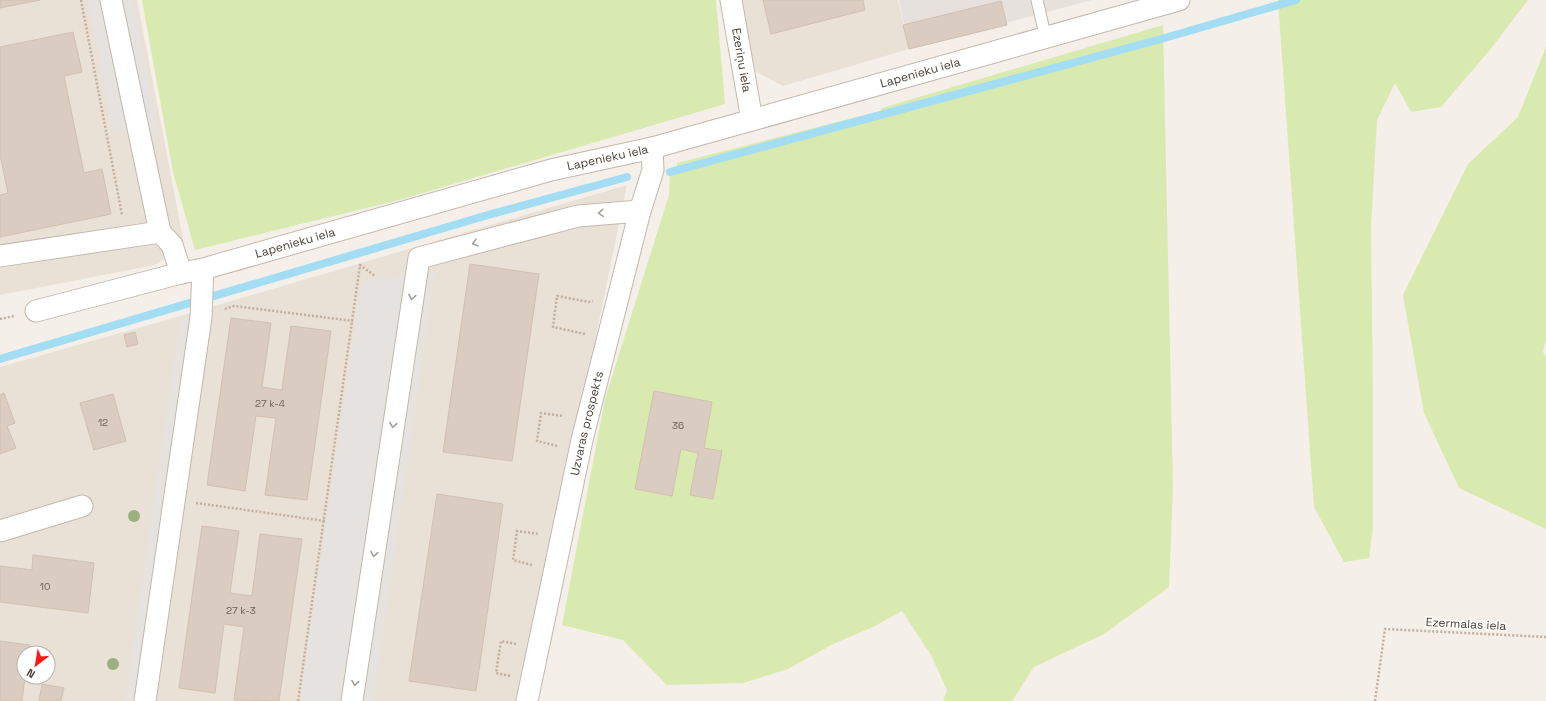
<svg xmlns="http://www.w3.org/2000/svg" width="1546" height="701" font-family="'Space Grotesk',sans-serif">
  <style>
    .residential { fill: #e9e0d6; fill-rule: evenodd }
    .industrial { fill: #e7e1dd }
    .green { fill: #d8eaaf }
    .parking { fill: #e6e2e0 }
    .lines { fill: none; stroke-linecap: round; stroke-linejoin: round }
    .stream { stroke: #a2ddf3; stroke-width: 8 }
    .building { fill: #daccc0; stroke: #d2c0b0 }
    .lane-casing { stroke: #c3b8ad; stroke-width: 13 }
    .street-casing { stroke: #c3b8ad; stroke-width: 23 }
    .path { stroke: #c3af9b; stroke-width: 2.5; stroke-dasharray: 2 2; stroke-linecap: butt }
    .lane { stroke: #fff; stroke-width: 11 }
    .street { stroke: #fff; stroke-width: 21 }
    .tree { fill: #9bb07e }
    .oneway { stroke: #a49f9a }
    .labels { text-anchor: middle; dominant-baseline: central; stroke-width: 3; stroke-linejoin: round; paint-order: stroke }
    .number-label { font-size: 10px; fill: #6c6258 }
    .street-label { font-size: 12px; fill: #483f36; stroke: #fff }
  </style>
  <rect width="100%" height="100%" fill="#f4efe8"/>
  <g class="residential">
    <polygon points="0,0 137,0 184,244 155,265 0,295"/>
    <polygon points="741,0 898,0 909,49 783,86 755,71"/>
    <path d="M627 185 521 701H0V541L91 514 86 494 0 521V367L177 317ZM24 653H48V677H24Z"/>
  </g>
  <polygon class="industrial" points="899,0 1092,0 909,49"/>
  <g class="green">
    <polygon points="142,0 716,0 725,104 399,200 195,250 173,172"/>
    <polygon points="1278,0 1528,0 1489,51 1441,107 1411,112 1395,83 1377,120 1371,228 1373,397 1373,527 1369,558 1344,562 1314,507"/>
    <polygon points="1163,25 1173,488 1169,587 1104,634 1034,667 1012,701 943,701 947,690 931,655 902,611 873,627 833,644 788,669 743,683 667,685 623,640 562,625 605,399 669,195 670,172 677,170 677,163 880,111 882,108"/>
    <polygon points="1546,47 1546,339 1543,352 1546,357 1546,529 1459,488 1424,413 1403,295 1468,164 1518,117"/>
  </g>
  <g class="parking">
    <polygon points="88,0 133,0 159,136 113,130"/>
    <polygon points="435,271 373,701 300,701 362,282"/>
    <polygon points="180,320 192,322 135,701 125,701"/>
  </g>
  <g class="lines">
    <g class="stream">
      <polyline points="670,172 1161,39 1296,0"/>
      <polyline points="0,359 488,215 627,177"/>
    </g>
  </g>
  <g class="building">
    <polygon points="0,0 40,0 0,8"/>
    <polygon points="763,0 863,0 865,10 771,34"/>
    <polygon points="1001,1 1007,25 909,49 903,25"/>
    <polygon points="73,32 82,72 64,76 84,173 102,169 111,214 0,237 0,195 8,193 0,155 0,47"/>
    <polygon points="470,264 539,274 512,461 443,452"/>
    <polygon points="231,318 271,323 262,387 282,390 291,326 331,331 307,500 265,495 276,418 256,416 245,491 207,485"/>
    <polygon points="135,332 138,344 127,347 124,335"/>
    <polygon points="654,391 712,402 704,448 722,451 713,499 690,495 698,453 681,449 672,496 635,489"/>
    <polygon points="4,393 15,423 7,426 16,448 0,454 0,395"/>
    <polygon points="113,394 126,441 94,450 80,403"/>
    <polygon points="437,494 503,504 476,691 409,681"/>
    <polygon points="202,526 239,531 230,593 252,596 260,534 302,539 279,701 234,700 244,627 224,624 215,693 179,688"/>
    <polygon points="33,555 94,563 88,613 0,602 0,566 32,570"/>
    <polygon points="0,641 30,645 29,653 24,653 25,677 22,701 0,701"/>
    <polygon points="42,684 64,688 61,701 39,701"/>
  </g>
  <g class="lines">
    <defs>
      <polyline id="lane" points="1037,0 1046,39"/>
      <g id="street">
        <polyline points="111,0 160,232"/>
        <path id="s1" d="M731 0 752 120"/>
        <polyline points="160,232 172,245 181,273"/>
        <polyline points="0,256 160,232"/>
        <path id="s2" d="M36 311 181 273 203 269 551 170 652 148 752 120 1179 0"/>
        <polyline points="0,531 82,506"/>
        <polyline points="145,701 201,317 203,269"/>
        <polyline points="352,701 419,258 578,216 640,211"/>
        <path id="s3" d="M527 701 582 440 640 211 653 170 652 148"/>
      </g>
    </defs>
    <use href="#lane" class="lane-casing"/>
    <use href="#street" class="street-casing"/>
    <g class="path">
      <polyline points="81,0 122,215"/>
      <polyline points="225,309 234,306 353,321"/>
      <polyline points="0,319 14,316"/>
      <polyline points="585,334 553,327 557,296 589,302 593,301"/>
      <polyline points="557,446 537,441 541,413 563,416"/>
      <polyline points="196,503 325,521"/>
      <polyline points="532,565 513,560 517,531 539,534"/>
      <polyline points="510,676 496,673 501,641 516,644"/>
      <polyline points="298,701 360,265 375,276"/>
      <polyline points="1375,701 1385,629 1546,637"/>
    </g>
    <use href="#lane" class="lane"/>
    <use href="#street" class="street"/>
  </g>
  <g class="tree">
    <circle cx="134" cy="516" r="6"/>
    <circle cx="113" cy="664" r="6"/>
  </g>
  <defs><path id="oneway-chevron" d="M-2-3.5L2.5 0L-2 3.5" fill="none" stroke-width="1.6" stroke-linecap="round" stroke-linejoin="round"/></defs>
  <g class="oneway">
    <use href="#oneway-chevron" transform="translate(601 213) rotate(176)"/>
    <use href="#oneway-chevron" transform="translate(475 243) rotate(165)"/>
    <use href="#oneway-chevron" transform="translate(412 297) rotate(99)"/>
    <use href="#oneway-chevron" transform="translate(393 425) rotate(99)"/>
    <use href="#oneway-chevron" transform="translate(374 554) rotate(99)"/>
    <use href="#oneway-chevron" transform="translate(355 683) rotate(99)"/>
  </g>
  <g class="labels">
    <g class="number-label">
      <text x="270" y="403">27 k-4</text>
      <text x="103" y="422">12</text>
      <text x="678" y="425">36</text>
      <text x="45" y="586">10</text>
      <text x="241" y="610">27 k-3</text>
    </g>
    <g class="street-label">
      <text stroke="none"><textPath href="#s1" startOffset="61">Ezeriņu iela</textPath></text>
      <text stroke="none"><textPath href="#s2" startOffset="916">Lapenieku iela</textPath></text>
      <text stroke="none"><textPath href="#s2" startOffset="592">Lapenieku iela</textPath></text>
      <text stroke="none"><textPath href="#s2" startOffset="268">Lapenieku iela</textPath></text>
      <text stroke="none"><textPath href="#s3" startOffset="284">Uzvaras prospekts</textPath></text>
      <text transform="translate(1466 624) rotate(3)">Ezermalas iela</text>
    </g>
  </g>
  <g transform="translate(36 665) rotate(211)"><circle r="19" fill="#ffffff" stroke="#b6b2af"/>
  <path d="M0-3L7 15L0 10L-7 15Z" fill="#ff1714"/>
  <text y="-6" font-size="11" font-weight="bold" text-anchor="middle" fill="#483f36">N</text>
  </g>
</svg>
